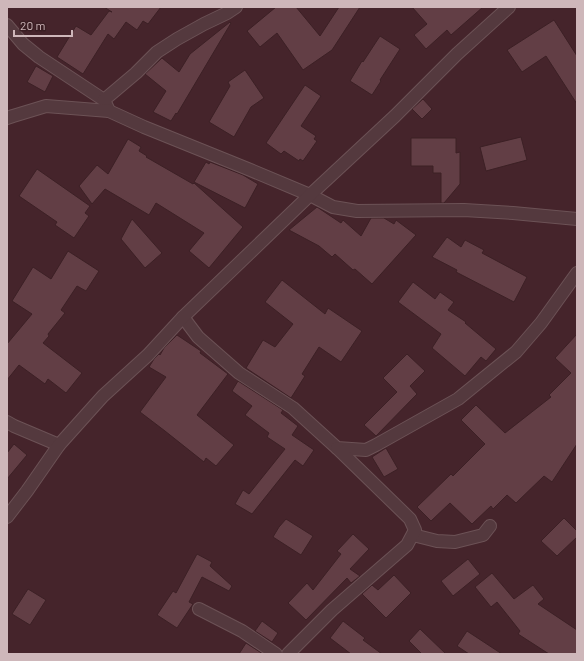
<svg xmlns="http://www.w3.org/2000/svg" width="584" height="661" font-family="Barlow,sans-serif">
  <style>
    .building { fill: #623e45; stroke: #3c2025 }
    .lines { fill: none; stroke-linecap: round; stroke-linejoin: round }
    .minor-casing { stroke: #6c5256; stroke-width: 14 }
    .minor { stroke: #54393e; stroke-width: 12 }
  </style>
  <rect width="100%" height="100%" fill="#45242b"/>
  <g class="building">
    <polygon points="104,7 161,7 148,24 143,21 137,30 126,22 114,39 108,34 83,74 57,57 76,26 91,35 109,11 112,12"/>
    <polygon points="276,7 296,7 320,36 339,7 360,7 332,50 303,70 277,33 260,47 247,31"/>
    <polygon points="412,7 483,7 451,35 447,30 426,49 414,35 427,24"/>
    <polygon points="554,20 577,56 577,104 546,56 522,72 507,50"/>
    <polygon points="230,22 231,23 177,114 176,113 171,121 153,112 166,91 145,74 162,58 179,72 190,54"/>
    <polygon points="380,36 400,49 380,80 381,81 372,95 350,81 362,61 363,62"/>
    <polygon points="36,66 53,76 45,92 27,82"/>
    <polygon points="245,70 264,98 251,107 234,137 209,122 230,86 228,82"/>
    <polygon points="305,85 321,96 301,126 316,136 314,139 317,141 303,161 300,159 299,161 284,151 281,154 266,143"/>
    <polygon points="423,99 432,109 422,119 412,109"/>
    <polygon points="521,137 527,160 486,171 480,147"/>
    <polygon points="411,138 456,138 456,153 460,152 460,184 444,203 441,203 441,173 433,173 433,166 411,166"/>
    <polygon points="128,139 141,147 139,151 147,156 146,157 193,184 194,183 243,227 209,268 189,251 204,233 156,203 149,215 105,189 92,204 79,186 97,165 108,174"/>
    <polygon points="206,162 209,164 210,162 243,175 258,184 245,208 194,182"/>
    <polygon points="37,169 90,206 85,213 89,216 74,238 55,225 57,222 19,196"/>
    <polygon points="317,207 341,223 343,220 361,236 371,218 384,218 394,224 396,220 416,235 372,284 355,269 353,270 335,254 332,257 319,246 289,230"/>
    <polygon points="132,219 162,253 145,268 121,239"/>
    <polygon points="447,237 461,247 465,240 484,250 482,253 527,277 514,302 456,272 457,270 432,257"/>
    <polygon points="68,251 99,271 86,291 77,286 61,310 65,313 48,334 49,336 43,343 82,373 66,393 48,379 45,384 19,365 7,380 7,344 32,314 12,301 33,267 51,279"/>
    <polygon points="282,280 325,314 328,308 362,331 341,362 319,347 302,374 305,376 291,398 246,368 263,340 275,347 293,324 265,302"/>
    <polygon points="413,282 435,299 440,292 454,302 448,310 466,322 465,323 496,349 486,361 481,357 465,376 432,348 441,334 398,302"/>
    <polygon points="577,334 577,444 552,482 544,476 516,503 507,495 493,509 491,506 472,524 450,503 431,521 417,507 451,474 453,476 485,444 461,420 476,405 505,433 551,397 549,395 571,373 555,358"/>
    <polygon points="177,335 201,351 200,353 228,374 197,415 234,445 216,466 206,458 204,462 165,431 140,412 166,377 149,367 154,359 159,354 160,355 164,348"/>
    <polygon points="407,354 425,371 410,386 417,394 376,436 364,425 397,392 383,378"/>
    <polygon points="238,381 283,410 281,413 298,426 292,435 314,450 303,466 295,460 252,514 235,504 243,490 249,494 285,449 267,437 269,433 245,415 252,406 232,391"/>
    <polygon points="14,444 27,455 7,479 7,453"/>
    <polygon points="386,448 398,469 384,477 372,457"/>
    <polygon points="564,518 577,531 577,537 557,556 541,541"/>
    <polygon points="286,519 313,536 301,555 273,537 279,527"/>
    <polygon points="353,534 369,549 350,569 360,576 351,583 347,578 306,620 288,603 307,583 313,590 341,554 337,551"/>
    <polygon points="197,554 212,562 210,566 232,586 229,591 202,577 189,602 193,604 177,628 157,615 173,591 176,593"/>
    <polygon points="468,559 480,574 453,596 441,581"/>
    <polygon points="492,573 514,599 533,585 544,599 538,604 577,630 577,654 549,654 518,634 520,631 497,602 491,607 475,587"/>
    <polygon points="394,575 411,593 386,618 362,594 372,585 378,590"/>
    <polygon points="28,589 46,600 30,625 12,614"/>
    <polygon points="262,621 278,633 272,642 255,631"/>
    <polygon points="343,621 365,638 363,640 382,654 351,654 330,638"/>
    <polygon points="420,629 446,654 422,654 409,641"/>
    <polygon points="467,631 502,654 469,654 457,646"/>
    <polygon points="246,643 263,654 239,654"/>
  </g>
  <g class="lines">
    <defs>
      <g id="minor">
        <polyline points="7,25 23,44 39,57 104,100"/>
        <polyline points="109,111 104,100 136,73 157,52 177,39 204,24 227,13 236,7"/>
        <polyline points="7,118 13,116 46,106 109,111 144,127 248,169 310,195 333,207 357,211 464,210 513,213 577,219"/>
        <polyline points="183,317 198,337 239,373 293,408 337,448 366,450 376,445 458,399 516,352 541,323 577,273"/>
        <polyline points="7,422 14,426 59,445"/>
        <polyline points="7,517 27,491 59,445 103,396 148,355 183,317 310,195 395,116 457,54 509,7"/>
        <polyline points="413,535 437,541 455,542 483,535 490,526"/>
        <polyline points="199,609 242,631 276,654"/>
        <polyline points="288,654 332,610 407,545 415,530 410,519 337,448"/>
      </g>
    </defs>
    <use href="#minor" class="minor-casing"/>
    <use href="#minor" class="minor"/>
  </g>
  <rect width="584" height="661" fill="none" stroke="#ceb7ba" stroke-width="16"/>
  <path d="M14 30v6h58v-6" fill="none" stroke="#ceb7ba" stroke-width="2"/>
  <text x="20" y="30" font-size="12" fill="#ceb7ba" stroke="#3a1e23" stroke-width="3" paint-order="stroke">20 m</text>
</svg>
